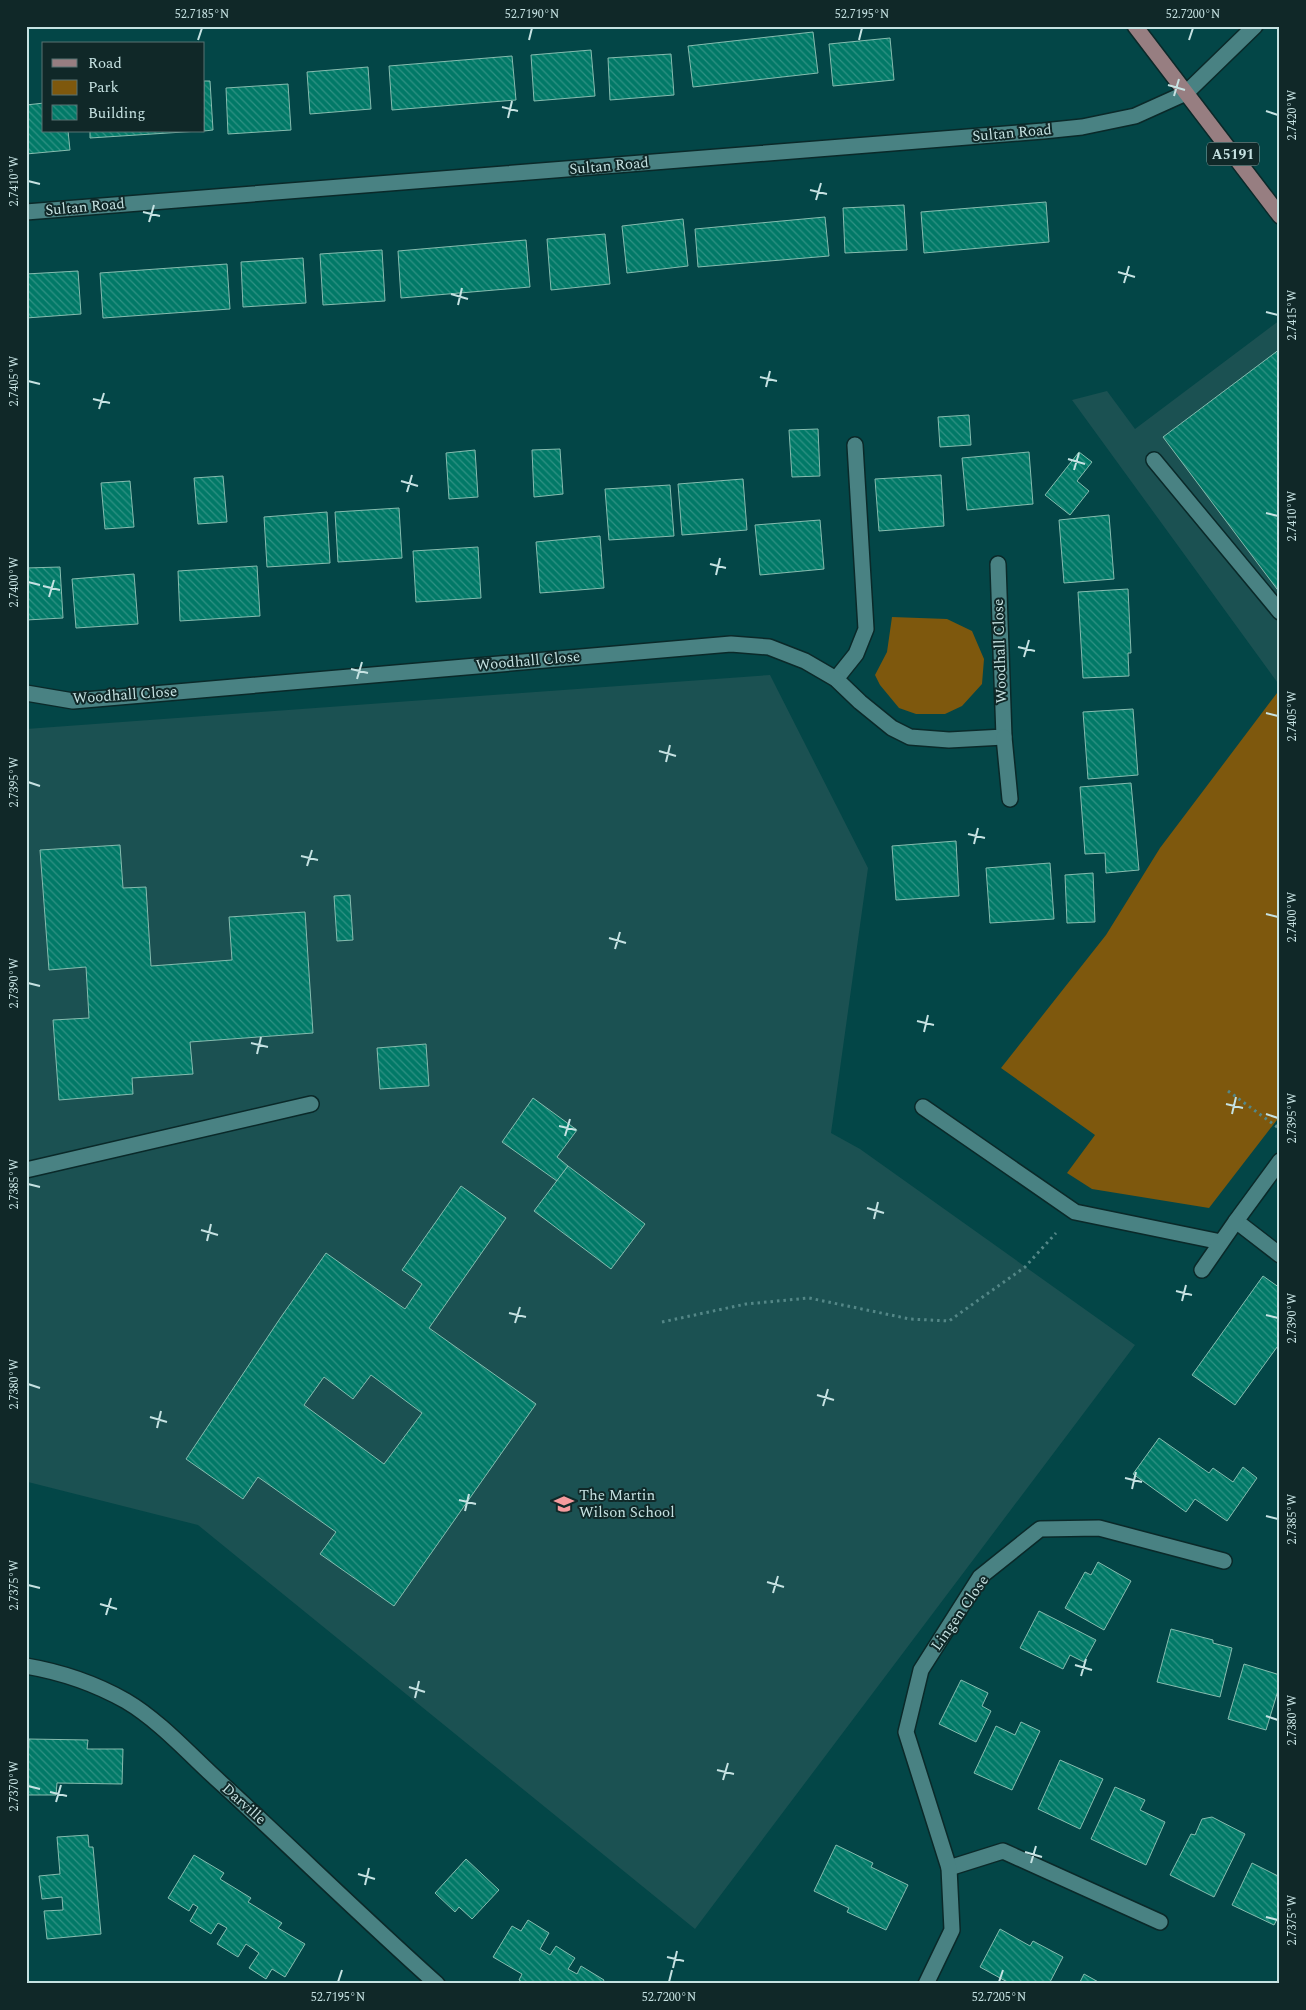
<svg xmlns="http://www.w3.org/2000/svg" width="1306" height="2010" font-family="Spectral,serif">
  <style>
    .built { fill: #1b5152 }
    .green { fill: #7e580d }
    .building { fill: url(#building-back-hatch); stroke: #86bcaf; fill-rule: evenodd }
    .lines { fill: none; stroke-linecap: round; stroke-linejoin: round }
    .minor-casing { stroke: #0a2929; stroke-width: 18 }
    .major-casing { stroke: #0a2929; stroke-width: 18 }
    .path { stroke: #548787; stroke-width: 3; stroke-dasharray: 2.5 4; stroke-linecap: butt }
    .minor { stroke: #498283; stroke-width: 15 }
    .major { stroke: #977e81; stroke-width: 15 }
    .ticks { fill: none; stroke: #c6e2e2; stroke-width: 2 }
    .labels { text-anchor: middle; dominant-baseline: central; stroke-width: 4; stroke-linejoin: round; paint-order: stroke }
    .shield { fill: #102828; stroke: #8faaaa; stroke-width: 1 }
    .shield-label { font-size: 14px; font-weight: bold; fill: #c6e2e2 }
    .street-label { font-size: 15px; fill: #c6e2e2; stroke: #102828 }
    .poi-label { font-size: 15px; fill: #c6e2e2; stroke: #102828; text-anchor: start }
    .neatline { fill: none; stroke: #c6e2e2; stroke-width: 2 }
    .ticks-label { font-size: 12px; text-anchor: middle; fill: #c6e2e2 }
  </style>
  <defs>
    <pattern id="building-back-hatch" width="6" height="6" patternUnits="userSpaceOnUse" patternTransform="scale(1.25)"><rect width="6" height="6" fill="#017967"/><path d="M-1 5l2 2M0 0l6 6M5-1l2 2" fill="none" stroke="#309284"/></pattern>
  </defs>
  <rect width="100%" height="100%" fill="#034647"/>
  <g class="built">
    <polygon points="1280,320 1280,686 1072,400 1107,391 1135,429"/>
    <polygon points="770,675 868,868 831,1133 860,1149 1135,1345 695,1929 198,1525 28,1482 26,1456 26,729"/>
  </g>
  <g class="green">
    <polygon points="892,617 947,619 972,631 984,659 982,684 962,706 945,714 916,714 899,708 880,685 875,675 887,652"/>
    <polygon points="1277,693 1280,696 1280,1116 1209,1208 1092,1189 1067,1173 1095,1135 1001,1068 1106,935 1160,848"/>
  </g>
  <g class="building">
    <polygon points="813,32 818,73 693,87 688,46"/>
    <polygon points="890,38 894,80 833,86 829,44"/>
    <polygon points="591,50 595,96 534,101 531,55"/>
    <polygon points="671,54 674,95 610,100 608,58"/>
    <polygon points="512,56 516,100 392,110 389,66"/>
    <polygon points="368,67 371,109 310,114 307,72"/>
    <polygon points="204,81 210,81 213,130 204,131"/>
    <polygon points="288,84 291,130 228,134 226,88"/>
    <polygon points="44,103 44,131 68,131 70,150 26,154 26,105"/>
    <polygon points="90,131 199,131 90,138"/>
    <polygon points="1046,202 1049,242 924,253 921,212"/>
    <polygon points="904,205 907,250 845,253 843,208"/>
    <polygon points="825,217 829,256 698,267 695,229"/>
    <polygon points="683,219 688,266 627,273 622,226"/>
    <polygon points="605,234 610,284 551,290 547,239"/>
    <polygon points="526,240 530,287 401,298 398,251"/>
    <polygon points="382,250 385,301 323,305 320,254"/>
    <polygon points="303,258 306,303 243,307 241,262"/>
    <polygon points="227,264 230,309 103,318 100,273"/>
    <polygon points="78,271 81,314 26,318 26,274"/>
    <polygon points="1280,349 1280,593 1163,437"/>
    <polygon points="969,415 971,445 940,447 938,417"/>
    <polygon points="818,429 820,476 792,477 789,430"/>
    <polygon points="560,449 563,494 534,497 532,450"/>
    <polygon points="475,450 478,497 449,499 446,453"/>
    <polygon points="1029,452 1033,504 967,510 962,458"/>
    <polygon points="1079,452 1092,462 1077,481 1089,491 1070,515 1045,495"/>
    <polygon points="941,475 944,526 879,531 875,479"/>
    <polygon points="223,476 227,522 198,524 194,478"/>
    <polygon points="743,479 747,530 682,535 678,484"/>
    <polygon points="130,481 134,527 105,529 101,483"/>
    <polygon points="670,485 674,536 609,540 605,489"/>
    <polygon points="399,508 402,558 338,562 335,512"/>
    <polygon points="327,512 330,563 267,567 264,517"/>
    <polygon points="1109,515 1114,579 1064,583 1059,520"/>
    <polygon points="820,520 824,569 760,575 755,525"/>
    <polygon points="600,536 604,588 540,593 536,542"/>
    <polygon points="478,547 481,598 416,602 413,551"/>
    <polygon points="257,566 260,616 180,621 178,571"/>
    <polygon points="60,567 63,618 26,620 26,568"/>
    <polygon points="134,574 138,624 76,628 72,579"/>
    <polygon points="1128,589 1131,653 1128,653 1129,676 1083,678 1078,592"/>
    <polygon points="1133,709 1138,775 1088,779 1083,712"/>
    <polygon points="1131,783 1139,870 1106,873 1105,853 1085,854 1080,787"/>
    <polygon points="956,841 959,896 896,900 892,846"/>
    <polygon points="120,845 123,888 146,887 151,966 232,960 229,917 305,912 313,1033 190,1042 193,1074 132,1078 133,1094 59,1100 53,1020 89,1018 86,967 49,970 40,850"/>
    <polygon points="1050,863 1054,919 990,923 986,868"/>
    <polygon points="1093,873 1095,922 1067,923 1065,875"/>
    <polygon points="350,895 353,940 337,941 334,896"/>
    <polygon points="426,1044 429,1086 380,1089 377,1048"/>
    <polygon points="533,1098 577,1130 557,1157 568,1166 557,1181 502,1142"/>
    <polygon points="568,1166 645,1224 611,1269 534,1211"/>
    <path d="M461 1186 506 1218 429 1328 536 1404 394 1606 320 1554 336 1532 258 1477 243 1499 186 1459 281 1317 326 1253 405 1309 422 1284 402 1270ZM371 1375 422 1413 384 1464 304 1405 324 1377 353 1399Z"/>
    <polygon points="1263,1276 1280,1288 1280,1343 1235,1405 1192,1375"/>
    <polygon points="1159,1438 1209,1473 1213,1468 1233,1482 1243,1467 1257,1478 1227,1521 1195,1499 1186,1512 1133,1474"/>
    <polygon points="1098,1562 1131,1581 1104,1630 1065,1608 1085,1572 1091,1575"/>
    <polygon points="1039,1611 1096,1640 1084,1662 1070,1655 1063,1669 1020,1648"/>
    <polygon points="1171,1629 1213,1640 1213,1643 1232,1648 1220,1697 1157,1682"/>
    <polygon points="1244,1664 1280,1675 1280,1684 1266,1730 1228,1719"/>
    <polygon points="961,1680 988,1693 982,1706 991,1711 976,1742 939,1724"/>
    <polygon points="1021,1722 1040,1731 1012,1790 974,1773 996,1726 1015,1735"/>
    <polygon points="29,1739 88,1740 87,1749 123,1749 122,1784 57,1783 56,1795 27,1795"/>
    <polygon points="1060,1760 1103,1779 1080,1829 1038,1809"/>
    <polygon points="1115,1787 1145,1800 1140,1810 1165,1822 1146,1865 1091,1839"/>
    <polygon points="1212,1817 1245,1834 1214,1897 1170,1875 1191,1834 1195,1835 1202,1819"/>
    <polygon points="88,1835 89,1847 93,1847 101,1934 47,1939 44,1911 63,1910 62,1897 42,1899 39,1876 60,1874 57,1837"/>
    <polygon points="836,1845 873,1863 871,1867 908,1885 886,1930 847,1912 849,1908 814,1891"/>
    <polygon points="194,1855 224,1873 220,1879 251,1898 248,1902 282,1923 278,1928 305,1944 285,1977 272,1969 266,1979 249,1968 259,1953 246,1944 238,1957 217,1944 227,1928 218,1923 211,1934 190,1921 198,1907 193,1904 189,1911 168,1898"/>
    <polygon points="466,1859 499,1890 472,1919 459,1907 455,1912 435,1893"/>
    <polygon points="1252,1863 1280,1877 1280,1914 1274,1925 1232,1905"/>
    <polygon points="528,1920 549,1933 540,1949 550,1955 556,1946 575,1958 568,1969 577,1974 581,1966 604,1980 602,1984 525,1984 519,1980 522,1974 493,1957 512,1926 521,1931"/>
    <polygon points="1000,1929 1030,1946 1033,1941 1063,1957 1049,1984 1011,1984 980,1967"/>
    <polygon points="1084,1974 1102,1984 1079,1984"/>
  </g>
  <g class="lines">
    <defs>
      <g id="minor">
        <polyline points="26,212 1043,131 1082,127 1135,116 1186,93 1255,26"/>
        <polyline points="1154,460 1280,612"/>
        <polyline points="836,679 856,654 866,629 855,445"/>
        <polyline points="26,693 73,701 731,644 769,647 805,661 836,679 860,702 892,728 910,737 949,740 1004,737 998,564"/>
        <polyline points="1004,737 1010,799"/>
        <polyline points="923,1107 1075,1212 1221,1242"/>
        <polyline points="1280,1161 1236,1221 1280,1255"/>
        <polyline points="26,1170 311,1104"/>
        <polyline points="1202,1270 1236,1221"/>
        <path d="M26 1666C61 1672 96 1684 126 1701 160 1721 191 1756 221 1783 293 1849 363 1918 437 1984"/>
        <polyline points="949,1868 1003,1851 1160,1922"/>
        <polyline points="926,1984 952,1930 949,1868 906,1732 921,1670 980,1577 1040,1529 1099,1528 1224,1561"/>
      </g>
      <polyline id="major" points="1135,26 1280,216"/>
    </defs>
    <use href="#minor" class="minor-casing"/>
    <use href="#major" class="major-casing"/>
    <g class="path">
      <polyline points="1228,1091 1280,1129"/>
      <polyline points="662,1322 746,1304 809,1298 910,1319 949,1321 1025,1267 1056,1233"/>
    </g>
    <use href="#minor" class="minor"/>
    <use href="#major" class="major"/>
  </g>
  <path class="ticks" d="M198 40 202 28M529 40 532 28M859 40 862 28M1189 40 1193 28M1168 85 1185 90M1174 96 1179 79M502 107 518 111M1266 111 1278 115M508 118 512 101M28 181 40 184M810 190 827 194M816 200 821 183M143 212 160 216M149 222 154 205M1118 272 1135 277M1124 283 1129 266M451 294 468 299M458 305 462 288M1266 312 1278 315M760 377 777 381M28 381 40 384M766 387 770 371M93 399 110 403M99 409 104 393M1068 459 1085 464M1074 470 1079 453M401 481 418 486M407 492 412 475M1266 513 1278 516M710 564 726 568M716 575 720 558M28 582 40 585M43 586 60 590M49 597 54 580M1018 647 1035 651M1024 657 1029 640M351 669 368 673M357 679 362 662M1266 713 1278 716M659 751 676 756M666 762 670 745M28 782 40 786M968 834 985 838M974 844 978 828M301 856 318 860M307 866 312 850M1266 914 1278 917M609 938 626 943M615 949 620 932M28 983 40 986M917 1021 934 1025M924 1032 928 1015M251 1043 268 1047M257 1054 261 1037M1226 1104 1243 1108M1232 1114 1236 1097M1266 1114 1278 1118M559 1126 576 1130M565 1136 570 1119M28 1184 40 1187M867 1208 884 1213M874 1219 878 1202M201 1230 218 1235M207 1241 211 1224M1176 1291 1192 1295M1182 1301 1186 1285M509 1313 526 1317M1266 1315 1278 1318M515 1323 520 1307M28 1384 40 1388M817 1395 834 1400M823 1406 828 1389M150 1417 167 1422M157 1428 161 1411M1125 1478 1142 1482M1132 1489 1136 1472M459 1500 476 1504M465 1511 469 1494M1266 1516 1278 1519M767 1582 784 1587M28 1585 40 1588M773 1593 778 1576M100 1604 117 1609M106 1615 111 1598M1075 1665 1092 1670M1081 1676 1086 1659M409 1687 425 1692M415 1698 419 1681M1266 1716 1278 1720M717 1770 734 1774M723 1780 728 1763M28 1786 40 1789M50 1792 67 1796M56 1802 61 1785M1025 1852 1042 1857M1031 1863 1036 1846M358 1874 375 1879M365 1885 369 1868M1266 1917 1278 1920M667 1957 684 1961M673 1968 677 1951M338 1982 342 1970M669 1982 672 1970M999 1982 1003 1970"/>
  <defs>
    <symbol id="school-bare" viewBox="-9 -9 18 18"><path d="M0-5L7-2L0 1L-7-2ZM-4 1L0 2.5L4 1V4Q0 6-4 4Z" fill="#f59b9e" stroke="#102828" stroke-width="2.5" paint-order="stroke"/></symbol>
  </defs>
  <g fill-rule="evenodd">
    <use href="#school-bare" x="550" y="1490" width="28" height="28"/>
  </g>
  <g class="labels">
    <rect class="shield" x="1207" y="142.5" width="52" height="23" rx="4"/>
    <g class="shield-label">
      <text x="1233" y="154">A5191</text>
    </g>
    <g class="street-label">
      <text transform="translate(1012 133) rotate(-5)">Sultan Road</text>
      <text transform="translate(609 166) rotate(-5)">Sultan Road</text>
      <text transform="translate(85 207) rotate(-5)">Sultan Road</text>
      <text transform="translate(1000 651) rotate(-92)">Woodhall Close</text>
      <text transform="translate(528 661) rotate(-5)">Woodhall Close</text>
      <text transform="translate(125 695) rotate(-4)">Woodhall Close</text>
      <text transform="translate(960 1613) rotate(-55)">Lingen Close</text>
      <text transform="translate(244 1804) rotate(42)">Darville</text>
    </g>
    <g class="poi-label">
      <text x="579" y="1495">The Martin<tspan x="579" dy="17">Wilson School</tspan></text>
    </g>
  </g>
  <rect width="1306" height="2010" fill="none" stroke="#102828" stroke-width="55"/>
  <rect x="42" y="42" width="162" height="90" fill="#102828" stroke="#597272"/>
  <rect x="52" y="59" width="25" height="8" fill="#977e81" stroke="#597272"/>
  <text x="88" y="68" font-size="15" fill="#c6e2e2">Road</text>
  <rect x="52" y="80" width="25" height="15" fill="#7e580d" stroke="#597272"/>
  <text x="88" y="92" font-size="15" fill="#c6e2e2">Park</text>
  <rect x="52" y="105" width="25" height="15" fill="url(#building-back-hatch)" stroke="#597272"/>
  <text x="88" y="118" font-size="15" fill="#c6e2e2">Building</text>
  <rect x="28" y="28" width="1250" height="1954" class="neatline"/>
  <g class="ticks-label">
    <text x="202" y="18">52.7185°N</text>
    <text x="532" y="18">52.7190°N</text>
    <text x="862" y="18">52.7195°N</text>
    <text x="1193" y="18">52.7200°N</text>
    <text transform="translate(1292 115) rotate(-90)" y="4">2.7420°W</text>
    <text transform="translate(14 181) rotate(-90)" y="4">2.7410°W</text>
    <text transform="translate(1292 315) rotate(-90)" y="4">2.7415°W</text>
    <text transform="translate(14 381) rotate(-90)" y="4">2.7405°W</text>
    <text transform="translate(1292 516) rotate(-90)" y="4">2.7410°W</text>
    <text transform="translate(14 582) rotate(-90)" y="4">2.7400°W</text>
    <text transform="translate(1292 716) rotate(-90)" y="4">2.7405°W</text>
    <text transform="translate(14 782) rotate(-90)" y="4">2.7395°W</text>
    <text transform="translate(1292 917) rotate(-90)" y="4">2.7400°W</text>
    <text transform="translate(14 983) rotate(-90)" y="4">2.7390°W</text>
    <text transform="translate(1292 1118) rotate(-90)" y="4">2.7395°W</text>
    <text transform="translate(14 1184) rotate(-90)" y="4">2.7385°W</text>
    <text transform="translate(1292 1318) rotate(-90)" y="4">2.7390°W</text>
    <text transform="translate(14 1384) rotate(-90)" y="4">2.7380°W</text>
    <text transform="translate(1292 1519) rotate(-90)" y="4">2.7385°W</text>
    <text transform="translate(14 1585) rotate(-90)" y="4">2.7375°W</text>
    <text transform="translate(1292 1720) rotate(-90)" y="4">2.7380°W</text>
    <text transform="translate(14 1786) rotate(-90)" y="4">2.7370°W</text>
    <text transform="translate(1292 1920) rotate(-90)" y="4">2.7375°W</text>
    <text x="338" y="2001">52.7195°N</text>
    <text x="669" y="2001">52.7200°N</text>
    <text x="999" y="2001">52.7205°N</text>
  </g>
</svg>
